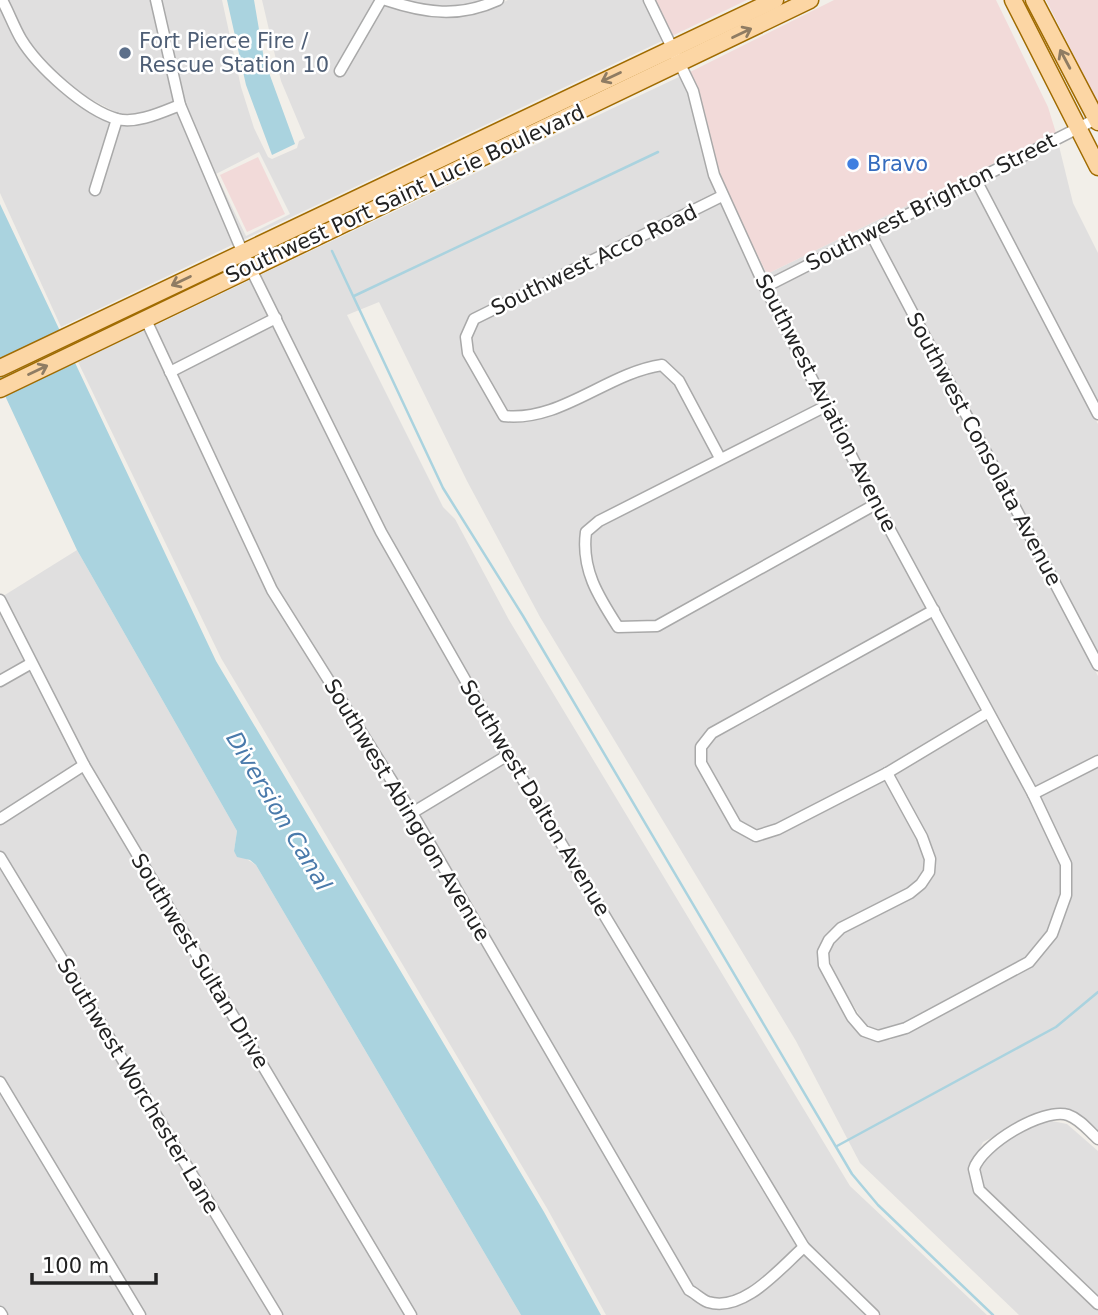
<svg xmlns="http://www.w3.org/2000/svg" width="1098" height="1315" font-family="'DejaVu Sans',sans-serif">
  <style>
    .residential { fill: #e0dfdf; fill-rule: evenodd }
    .commercial { fill: #f2dad9 }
    .water { fill: #aad3df }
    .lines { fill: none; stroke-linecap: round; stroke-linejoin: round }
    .stream { stroke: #aad3df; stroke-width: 2.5 }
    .minor-casing { stroke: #a9a9a9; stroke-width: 13 }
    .primary-casing { stroke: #a06b00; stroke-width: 19 }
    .minor { stroke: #fff; stroke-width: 10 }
    .primary { stroke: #fcd6a4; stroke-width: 16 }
    .oneway { stroke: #8f7c63 }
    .service-dot { fill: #5c6f8a; stroke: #fff; stroke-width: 2.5 }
    .shop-dot { fill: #3f7fe0; stroke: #fff; stroke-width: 2.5 }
    .labels { text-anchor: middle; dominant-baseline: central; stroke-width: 5; stroke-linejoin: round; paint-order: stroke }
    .service-label { font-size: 21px; fill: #4e5e75; stroke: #fff; text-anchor: start }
    .shop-label { font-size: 21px; fill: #366cbe; stroke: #fff; text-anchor: start }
    .street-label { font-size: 21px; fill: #222; stroke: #fff }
    .water-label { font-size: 23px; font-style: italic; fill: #4a7aab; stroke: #fff }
  </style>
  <rect width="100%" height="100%" fill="#f2efe9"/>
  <g class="residential">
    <polygon points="8,0 151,0 175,102 144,113 119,114 85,96 50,68 26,38"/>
    <path d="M160 0H222L241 87 254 128 268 157 272 159 297 148 299 141 305 138 281 81 262 0H376L334 73 341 77 383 4 439 18 479 14 508 0H644L664 40 243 240 184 103ZM259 152 290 214 246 236 216 174Z"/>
    <polygon points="401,0 488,0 478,5 441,9"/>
    <polygon points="0,6 18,43 44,75 79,104 112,121 90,194 98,195 120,123 177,110 234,244 61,327 0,193"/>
    <polygon points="681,76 697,117 716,194 473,315 462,336 464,356 503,420 523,422 553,414 642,372 660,370 676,384 714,457 597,517 582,531 579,556 593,598 617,631 659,630 874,510 928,609 696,748 697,766 732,827 753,840 885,779 918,839 925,860 924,871 914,885 838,925 825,937 819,952 826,980 848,1020 861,1034 870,1040 890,1040 968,1002 1032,965 1056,937 1071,894 1070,864 1039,796 1098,766 1098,1138 1068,1115 1046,1111 983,1142 969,1171 976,1195 1098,1311 1098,1315 1019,1315 860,1163 796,1041 540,617 467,481 379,302 347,315 443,507 455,519 509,620 850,1186 987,1315 881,1315 808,1244 512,753 385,530 260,275"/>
    <polygon points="1056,133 768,281 726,194 716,161 730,200 767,274"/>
    <polygon points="1058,142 1073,203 1098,253 1098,403 982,181"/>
    <polygon points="974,186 1098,424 1098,655 877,235"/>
    <polygon points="720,202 820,404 722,452 683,377 662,360 640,364 551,405 522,413 507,411 472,352 470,338 478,322"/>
    <polygon points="869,240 1098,676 1098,756 1035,788 880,501 772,289"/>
    <polygon points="252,279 270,317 172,366 154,326"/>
    <polygon points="274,324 377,535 501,754 414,807 276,587 176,374"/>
    <polygon points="145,330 268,592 408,816 683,1292 687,1296 726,1307 804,1253 867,1315 606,1315 548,1210 221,658 78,362"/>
    <polygon points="824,412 869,502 656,622 621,622 602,594 588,553 591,534 601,525"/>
    <polygon points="77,550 237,831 234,851 256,865 521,1315 0,1315 0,598"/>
    <polygon points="932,616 981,712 885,769 777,825 757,831 740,821 705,762 705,748 715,736"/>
    <polygon points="985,720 1029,796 1061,866 1062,894 1048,932 1026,959 904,1024 879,1031 867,1027 834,975 828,952 843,932 920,892 933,873 932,849 893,774"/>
    <polygon points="506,761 799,1246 748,1290 727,1298 709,1297 693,1286 419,814"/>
    <polygon points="1047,1120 1067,1124 1098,1151 1098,1298 984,1187 978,1169 988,1149"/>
  </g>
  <g class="commercial">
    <polygon points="654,0 747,0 672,36"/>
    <polygon points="834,0 996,0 1048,107 1056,133 767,274 730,200 716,161 705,113 690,72"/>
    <polygon points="1046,0 1098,0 1098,103"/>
    <polygon points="258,157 285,214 247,232 220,175"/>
  </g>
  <g class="water">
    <polygon points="227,0 254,0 264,59 295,144 272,155 246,85"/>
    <polygon points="0,204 216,661 544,1212 601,1315 521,1315 256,865 250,860 237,857 234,851 237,831 77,550 0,385"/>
  </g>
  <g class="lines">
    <g class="stream">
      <polyline points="332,251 443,488 523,616 852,1174 878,1205 993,1315"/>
      <polyline points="354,296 658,152"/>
      <polyline points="837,1146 1056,1027 1098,992"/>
    </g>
    <defs>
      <g id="minor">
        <path d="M2 0C9 13 14 27 21 39 38 67 85 110 117 119 137 124 162 112 180 105"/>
        <polyline points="156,0 180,105 242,251 381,532 508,755 804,1247 874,1315"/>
        <path d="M386 0C425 13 459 18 498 0"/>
        <polyline points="649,0 693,91 714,175 765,287 876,504 1033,794 1066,864 1066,895 1052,934 1029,962 906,1028 878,1036 864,1031 852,1017 824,965 823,952 829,940 841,928 910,893 921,884 929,872 930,859 922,837 887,773"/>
        <polyline points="340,71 381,0"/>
        <polyline points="976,180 1098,414"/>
        <polyline points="95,190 117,119"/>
        <polyline points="871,234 1098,665"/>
        <polyline points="765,287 1098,118"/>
        <path d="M146 320 272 590 412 813 689 1290C695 1293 702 1300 708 1302 744 1313 780 1268 804 1247"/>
        <polyline points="170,372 276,318"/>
        <path d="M826 406 599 521 586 532C581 569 598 596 618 627L657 626 876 504"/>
        <path d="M720 458 679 381 662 365C607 373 561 422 504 416L468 353 466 337 474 319 722 196"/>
        <polyline points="0,600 84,765 411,1315"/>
        <polyline points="934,610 712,733 701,747 701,763 736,825 756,836 778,829 887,773 987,713"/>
        <polyline points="0,681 30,664"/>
        <polyline points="1033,794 1098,761"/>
        <polyline points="412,813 508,755"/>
        <polyline points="0,819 84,765"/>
        <polyline points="0,857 277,1315"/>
        <polyline points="0,1082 140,1315"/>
        <path d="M1098 1139C1089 1131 1080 1119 1068 1115 1043 1107 981 1145 974 1169L979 1190 1098 1304"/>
        <polyline points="0,1312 2,1315"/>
      </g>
      <g id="primary">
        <polyline points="1013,0 1098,167"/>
        <polyline points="1034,0 1098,122"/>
        <polyline points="0,368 775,0"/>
        <polyline points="0,389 810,0"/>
      </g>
    </defs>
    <use href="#minor" class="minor-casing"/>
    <use href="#primary" class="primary-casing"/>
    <use href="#minor" class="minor"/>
    <use href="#primary" class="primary"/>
  </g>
  <defs><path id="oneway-shaft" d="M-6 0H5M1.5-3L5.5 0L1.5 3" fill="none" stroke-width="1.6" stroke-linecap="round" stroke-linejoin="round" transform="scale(1.75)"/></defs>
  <g class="oneway">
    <use href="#oneway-shaft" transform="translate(742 33) rotate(-26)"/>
    <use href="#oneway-shaft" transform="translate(1065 59) rotate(-118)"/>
    <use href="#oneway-shaft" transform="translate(611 77) rotate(155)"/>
    <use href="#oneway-shaft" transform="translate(181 281) rotate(154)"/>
    <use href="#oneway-shaft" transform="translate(38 370) rotate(-25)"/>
  </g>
  <circle class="service-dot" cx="125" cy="53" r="7"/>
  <circle class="shop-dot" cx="853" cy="164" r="7"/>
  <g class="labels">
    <g class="service-label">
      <text x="139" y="41">Fort Pierce Fire /<tspan x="139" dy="24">Rescue Station 10</tspan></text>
    </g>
    <g class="shop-label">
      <text x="867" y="164">Bravo</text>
    </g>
    <g class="street-label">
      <text transform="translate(405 194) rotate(-25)">Southwest Port Saint Lucie Boulevard</text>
      <text transform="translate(931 202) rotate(-27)">Southwest Brighton Street</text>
      <text transform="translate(594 260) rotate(-26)">Southwest Acco Road</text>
      <text transform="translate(826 403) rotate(63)">Southwest Aviation Avenue</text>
      <text transform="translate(984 449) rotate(62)">Southwest Consolata Avenue</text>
      <text transform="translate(535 798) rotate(59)">Southwest Dalton Avenue</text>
      <text transform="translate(407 810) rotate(59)">Southwest Abingdon Avenue</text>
      <text transform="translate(200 961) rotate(59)">Southwest Sultan Drive</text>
      <text transform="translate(138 1086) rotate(59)">Southwest Worchester Lane</text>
    </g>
    <g class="water-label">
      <text transform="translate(279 811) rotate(59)">Diversion Canal</text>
    </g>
  </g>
  <path d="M32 1273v10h124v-10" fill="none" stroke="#222222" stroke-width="3.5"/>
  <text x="42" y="1273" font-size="21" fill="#222222" stroke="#ffffff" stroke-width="5" paint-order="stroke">100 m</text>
</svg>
